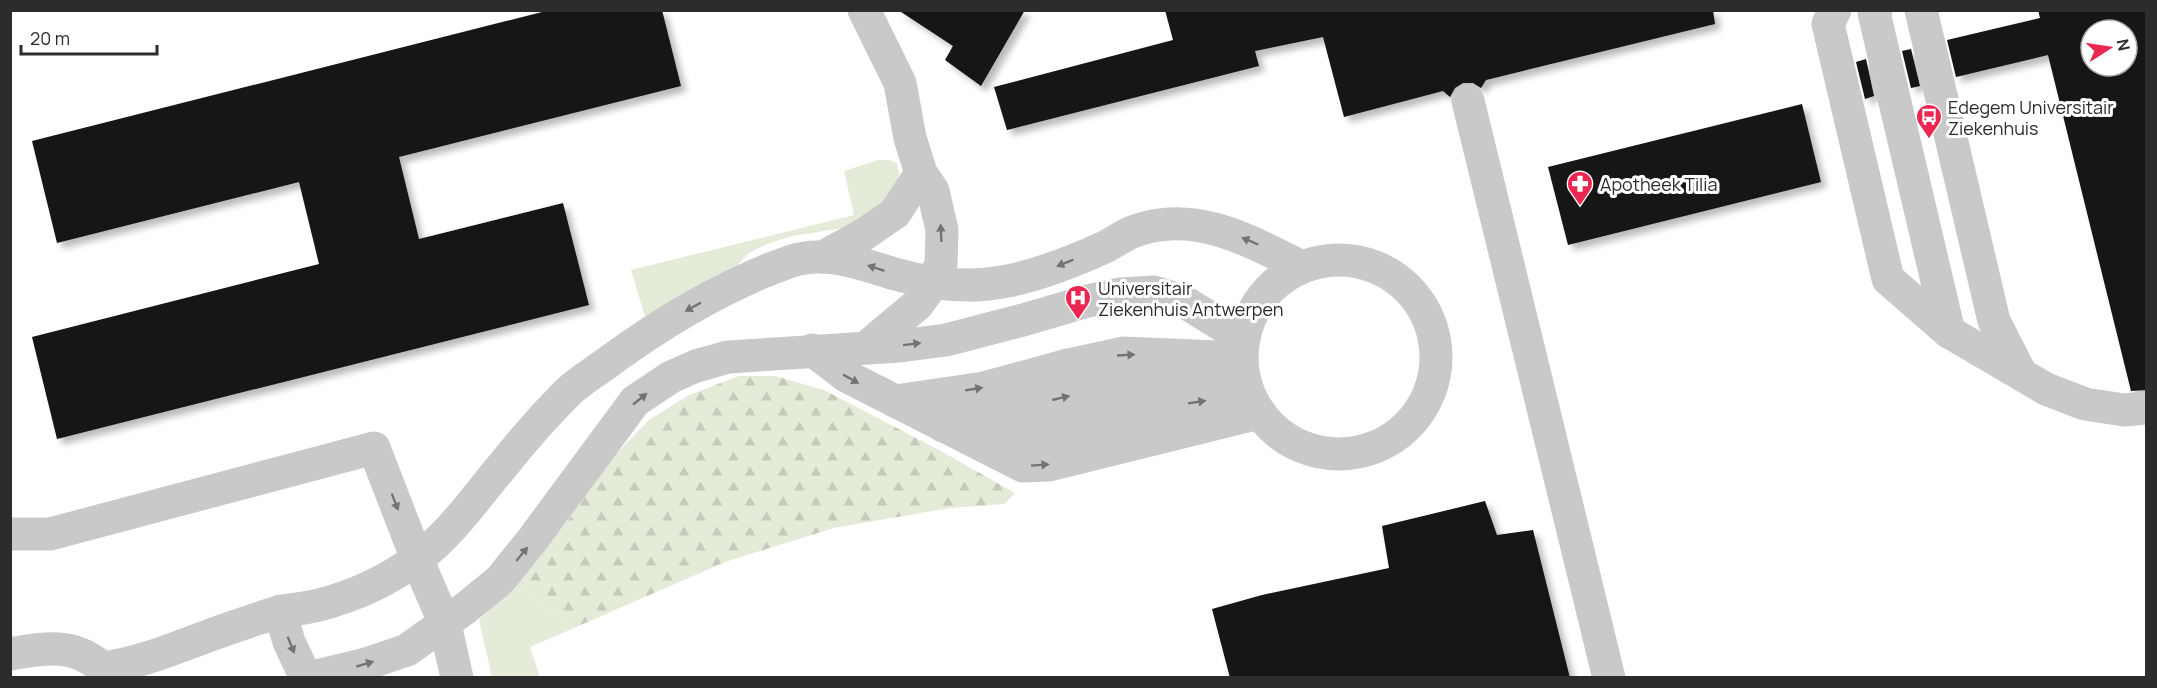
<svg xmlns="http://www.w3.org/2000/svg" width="2157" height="688" font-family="Manrope,sans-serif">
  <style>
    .green { fill: #e5ebd9 }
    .forest { fill: url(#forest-firs) }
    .building { fill: #131313; fill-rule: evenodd; filter: url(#shadow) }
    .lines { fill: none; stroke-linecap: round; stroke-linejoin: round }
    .minor { stroke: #c9c9c9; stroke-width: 33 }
    .oneway { fill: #737373 }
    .labels { text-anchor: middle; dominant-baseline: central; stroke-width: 6; stroke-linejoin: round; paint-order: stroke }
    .poi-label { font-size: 18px; fill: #2c2c2c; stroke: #fff; text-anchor: start }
  </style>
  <defs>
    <pattern id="forest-firs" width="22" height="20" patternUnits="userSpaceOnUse" patternTransform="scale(1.5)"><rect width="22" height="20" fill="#e5ebd9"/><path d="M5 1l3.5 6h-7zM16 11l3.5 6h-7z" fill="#c5caba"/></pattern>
    <filter id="shadow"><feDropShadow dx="5.5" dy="5.5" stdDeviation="3" flood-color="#0004"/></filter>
  </defs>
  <rect width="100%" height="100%" fill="#fff"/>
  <g class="green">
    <polygon points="878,160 889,160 897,163 899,173 894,195 880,212 843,228 792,236 767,244 749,253 731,272 645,317 631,270 854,215 844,171"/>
    <polygon points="516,585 574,628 530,647 540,677 492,677 479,620"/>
  </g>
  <polygon class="forest" points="739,376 775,376 824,390 941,451 1015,493 1005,504 950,508 834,528 725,562 574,628 516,585 566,523 610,460 649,420 687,396"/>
  <g class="building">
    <polygon points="550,10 662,10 681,86 399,157 419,239 563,203 589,305 57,439 32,337 319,264 299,182 57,243 32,141"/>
    <polygon points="898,10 1025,10 981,86 945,60 953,46"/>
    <polygon points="1165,10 1713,10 1715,24 1486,80 1481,88 1473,83 1463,83 1455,88 1450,97 1443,91 1344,117 1323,37 1255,51 1259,66 1007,130 994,87 1173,40"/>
    <path d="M2038 10H2146V390L2131 391 2048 55 1956 77 1947 40 2040 18ZM2091 30H2127V66H2091Z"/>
    <polygon points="1911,49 1920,86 1911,88 1902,51"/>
    <polygon points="1866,59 1874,96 1865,99 1856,62"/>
    <polygon points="1802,104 1821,182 1568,245 1548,167"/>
    <polygon points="1485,501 1497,535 1533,530 1570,678 1230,678 1212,609 1262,595 1389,568 1382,526"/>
  </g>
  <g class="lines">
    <g class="minor">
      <polyline points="864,10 900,83 910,138 921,173 933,191 942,230 941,264 933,283 918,304 868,346"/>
      <polyline points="1835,10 1828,24 1888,279 1949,332 2046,389 2085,404 2124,410 2146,408"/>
      <polyline points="1876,10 1874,13 1949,332"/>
      <polyline points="1921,10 1994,321 2020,372"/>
      <polyline points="1468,101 1609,678"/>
      <polyline points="823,257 863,235 895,213 921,173"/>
      <circle cx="1339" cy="357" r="97"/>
      <polyline points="812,350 846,376 1023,466 1049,465 1259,413"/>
      <polyline points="895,401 984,388 1068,365 1123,353 1242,358"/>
      <polyline points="943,426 1069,396 1145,381 1236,378"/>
      <polyline points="986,447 1144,409 1246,397"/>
      <polyline points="10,534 50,534 374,448 417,559 445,624 457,678"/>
      <polyline points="280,611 289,642 306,678"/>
      <path d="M10 654C53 646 81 643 113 678"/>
      <path d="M104 668C143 662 172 649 208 636 229 628 251 621 272 614 288 609 304 609 319 605 354 596 387 581 417 559 452 533 476 497 504 464 523 440 545 415 567 393 580 380 597 371 611 360 666 320 724 285 789 262 824 249 861 264 895 274 930 284 965 289 1002 282 1037 276 1072 262 1105 247 1115 242 1124 235 1135 231 1195 209 1250 241 1302 267"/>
      <polyline points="308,678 366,664 407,650 467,607 500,580 533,539 635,401 671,377 696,366 728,357 900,346 946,340 1023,320 1088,301 1121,294 1154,292 1183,301 1244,339"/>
    </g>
  </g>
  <defs><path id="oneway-solid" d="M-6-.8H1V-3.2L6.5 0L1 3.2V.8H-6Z" transform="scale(1.5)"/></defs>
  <g class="oneway">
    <use href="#oneway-solid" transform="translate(941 233) rotate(-93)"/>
    <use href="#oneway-solid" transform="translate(1250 241) rotate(-157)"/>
    <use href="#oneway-solid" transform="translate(1065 263) rotate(158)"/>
    <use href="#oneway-solid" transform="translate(876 268) rotate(-162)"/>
    <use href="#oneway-solid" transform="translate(693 307) rotate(151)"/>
    <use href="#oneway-solid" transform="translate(912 344) rotate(-7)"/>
    <use href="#oneway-solid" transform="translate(1126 355) rotate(-3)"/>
    <use href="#oneway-solid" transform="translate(851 379) rotate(29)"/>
    <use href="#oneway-solid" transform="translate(974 389) rotate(-9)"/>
    <use href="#oneway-solid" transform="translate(1061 398) rotate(-13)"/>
    <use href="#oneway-solid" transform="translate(640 399) rotate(-39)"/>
    <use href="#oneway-solid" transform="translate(1197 402) rotate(-9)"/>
    <use href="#oneway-solid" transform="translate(1040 465) rotate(-4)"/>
    <use href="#oneway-solid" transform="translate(395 502) rotate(69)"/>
    <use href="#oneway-solid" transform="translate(522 554) rotate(-51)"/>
    <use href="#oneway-solid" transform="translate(291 645) rotate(68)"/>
    <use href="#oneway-solid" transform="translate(365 664) rotate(-16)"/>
  </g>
  <defs>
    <symbol id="bus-pin" viewBox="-11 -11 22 30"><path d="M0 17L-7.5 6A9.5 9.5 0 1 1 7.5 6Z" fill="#eb2651" stroke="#fff"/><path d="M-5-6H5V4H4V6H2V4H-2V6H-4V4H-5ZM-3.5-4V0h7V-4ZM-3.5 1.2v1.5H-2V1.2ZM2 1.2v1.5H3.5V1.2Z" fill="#fff"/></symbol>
    <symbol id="pharmacy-pin" viewBox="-11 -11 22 30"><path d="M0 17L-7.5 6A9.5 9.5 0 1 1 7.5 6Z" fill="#eb2651" stroke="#fff"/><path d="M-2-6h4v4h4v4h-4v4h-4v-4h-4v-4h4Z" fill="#fff"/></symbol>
    <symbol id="hospital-pin" viewBox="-11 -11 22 30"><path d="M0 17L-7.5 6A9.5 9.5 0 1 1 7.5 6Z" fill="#eb2651" stroke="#fff"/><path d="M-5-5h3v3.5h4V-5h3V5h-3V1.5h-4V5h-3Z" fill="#fff"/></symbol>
  </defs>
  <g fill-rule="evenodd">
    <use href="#bus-pin" x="1914" y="102" width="30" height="40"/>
    <use href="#pharmacy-pin" x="1565" y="169" width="30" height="40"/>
    <use href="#hospital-pin" x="1063" y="283" width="30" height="40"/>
  </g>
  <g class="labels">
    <g class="poi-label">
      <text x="1948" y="107">Edegem Universitair<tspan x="1948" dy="21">Ziekenhuis</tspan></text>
      <text x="1600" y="184">Apotheek Tilia</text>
      <text x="1098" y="288">Universitair<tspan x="1098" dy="21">Ziekenhuis Antwerpen</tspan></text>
    </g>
  </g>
  <rect width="2157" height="688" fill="none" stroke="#2c2c2c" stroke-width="24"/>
  <g transform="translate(2109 48) rotate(78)"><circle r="28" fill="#ffffff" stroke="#ababab" stroke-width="1.5"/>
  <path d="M0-4.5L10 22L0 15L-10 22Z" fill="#eb2651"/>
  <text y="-9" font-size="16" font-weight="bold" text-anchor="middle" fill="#2c2c2c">N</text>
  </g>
  <path d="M21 45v9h136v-9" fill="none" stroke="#2c2c2c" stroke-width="3"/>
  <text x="30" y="45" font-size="18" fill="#2c2c2c" stroke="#ffffff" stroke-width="4.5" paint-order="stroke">20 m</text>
</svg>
